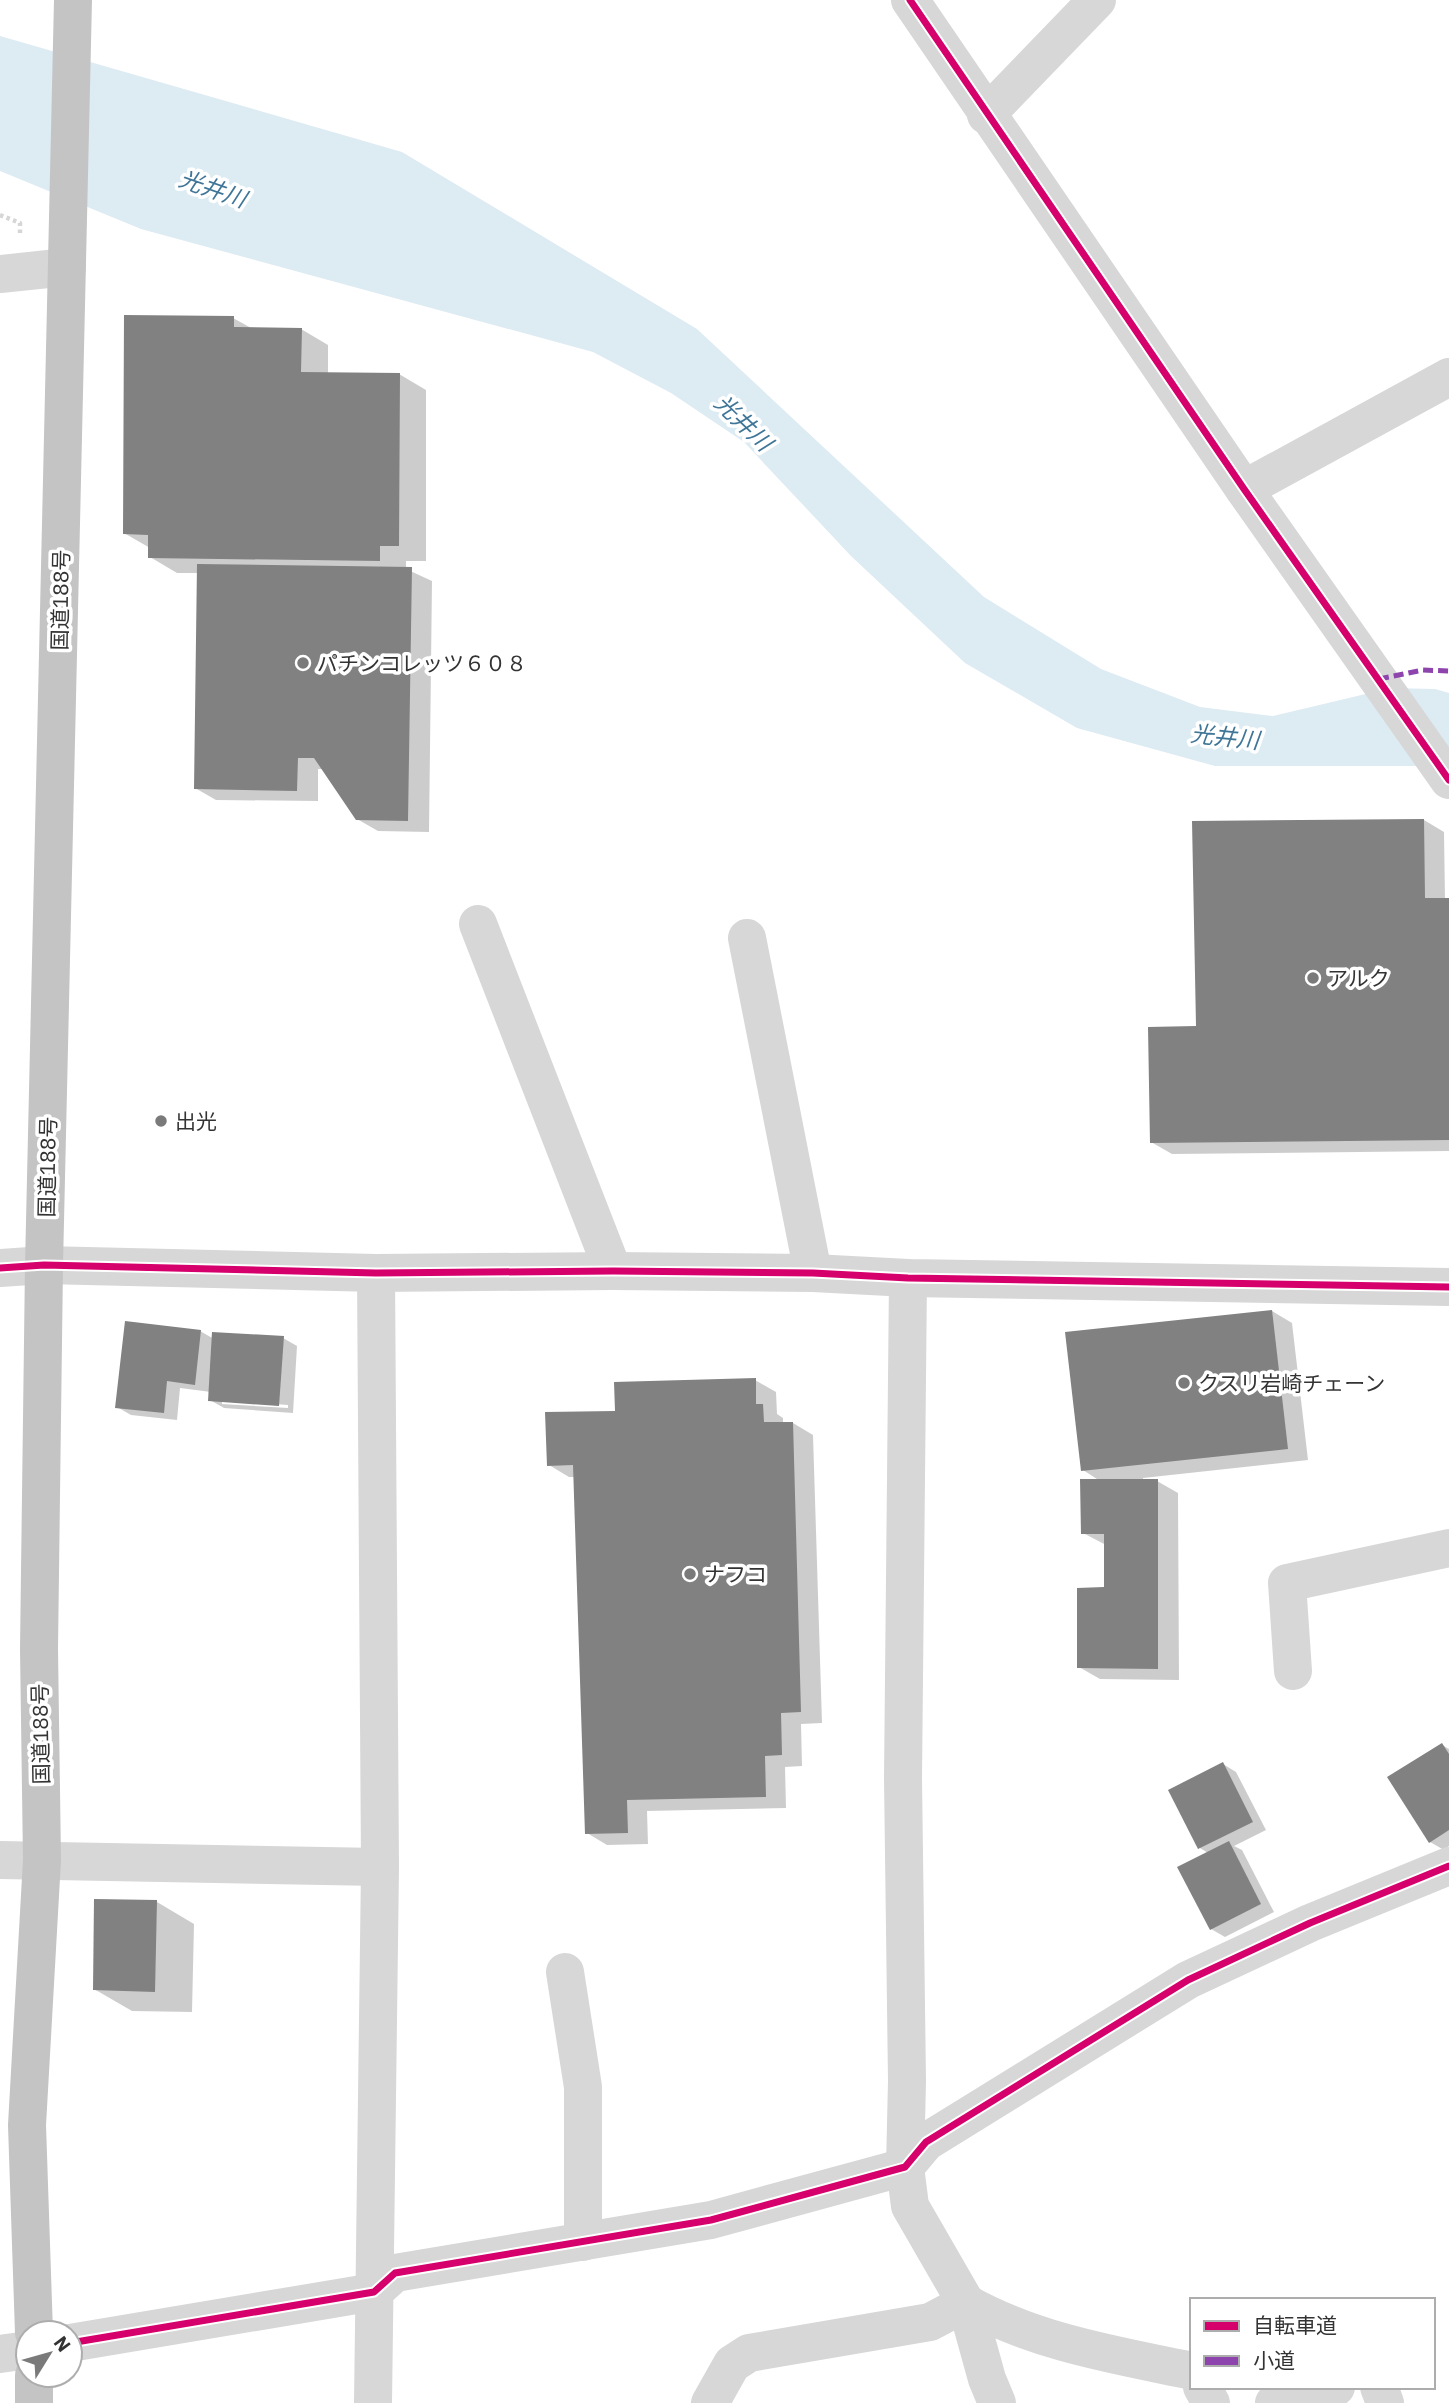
<svg xmlns="http://www.w3.org/2000/svg" width="1449" height="2403" font-family="'IBM Plex Sans','Noto Sans JP',sans-serif">
  <style>
    .water { fill: #ddebf3 }
    .shadow { fill: #0003; fill-rule: evenodd }
    .building { fill: #818181 }
    .lines { fill: none; stroke-linecap: round; stroke-linejoin: round }
    .path { stroke: #d6d6d6; stroke-width: 4.5; stroke-dasharray: 3.5 3.5; stroke-linecap: butt }
    .minor { stroke: #d7d7d7; stroke-width: 38 }
    .highway { stroke: #c4c4c4; stroke-width: 38 }
    .quiet { stroke: #8e44ad; stroke-width: 5; stroke-dasharray: 10 5; stroke-linecap: butt }
    .cycleway-casing { stroke: #fff; stroke-width: 11 }
    .cycleway { stroke: #d6006c; stroke-width: 7 }
    .poi-dot { fill: #7a7a7a; stroke: #fff; stroke-width: 2.5 }
    .labels { text-anchor: middle; dominant-baseline: central; stroke-width: 7; stroke-linejoin: round; paint-order: stroke }
    .street-label { font-size: 21px; fill: #333; stroke: #fff }
    .poi-label { font-size: 21px; fill: #333; stroke: #fff; text-anchor: start }
    .water-label { font-size: 23px; font-style: italic; fill: #3f7597; stroke: #fff }
  </style>
  <rect width="100%" height="100%" fill="#fff"/>
  <polygon class="water" points="0,36 402,152 697,329 984,597 1101,669 1200,707 1273,716 1391,688 1435,689 1449,693 1449,766 1215,766 1077,728 965,663 851,556 744,442 671,393 593,352 141,229 0,171"/>
  <g class="shadow">
    <polygon points="233,318 253,329 301,329 328,345 328,374 399,374 426,390 426,561 406,561 406,569 432,581 429,832 378,831 357,819 323,769 318,769 318,801 216,800 195,788 198,573 177,573 150,557 150,548 124,533"/>
    <polygon points="1424,820 1444,832 1445,900 1449,900 1449,1151 1172,1154 1151,1142 1197,1028"/>
    <polygon points="1272,1311 1292,1323 1308,1460 1143,1478 1143,1481 1157,1481 1178,1493 1179,1680 1100,1679 1079,1667 1106,1589 1106,1545 1083,1533 1100,1481 1083,1470"/>
    <path d="M200 1331 214 1339 283 1338 297 1346 293 1413 224 1408 210 1400 211 1392 180 1388 177 1420 131 1415 117 1407ZM222 1400 288 1405V1408L222 1404Z"/>
    <polygon points="755,1380 776,1392 777,1414 783,1418 783,1424 793,1423 813,1435 822,1723 801,1724 802,1766 785,1767 786,1808 647,1811 648,1844 607,1845 587,1833 575,1477 569,1477 549,1465 617,1413"/>
    <polygon points="1442,1745 1449,1749 1449,1846 1444,1850 1430,1842"/>
    <polygon points="1223,1764 1236,1772 1266,1830 1234,1846 1242,1850 1274,1912 1225,1937 1211,1929 1208,1853 1200,1848"/>
    <polygon points="157,1902 194,1924 192,2012 132,2011 94,1989"/>
  </g>
  <g class="building">
    <polygon points="124,315 234,316 234,327 302,328 301,372 400,373 399,546 380,546 380,561 148,558 148,535 123,534"/>
    <polygon points="197,564 412,567 408,821 356,820 314,758 298,758 297,791 194,789"/>
    <polygon points="1424,819 1425,898 1449,898 1449,1140 1150,1143 1148,1027 1196,1026 1192,821"/>
    <polygon points="1272,1310 1288,1449 1081,1471 1065,1332"/>
    <polygon points="125,1321 201,1330 195,1385 167,1381 164,1413 115,1408"/>
    <polygon points="212,1332 284,1336 279,1406 208,1401"/>
    <polygon points="756,1378 756,1404 763,1404 764,1422 793,1422 801,1712 781,1713 782,1755 765,1756 766,1797 627,1800 628,1833 585,1834 573,1465 547,1466 545,1412 615,1411 614,1382"/>
    <polygon points="1080,1479 1158,1479 1158,1669 1077,1668 1077,1588 1104,1587 1104,1534 1081,1534"/>
    <polygon points="1442,1743 1449,1754 1449,1830 1429,1843 1387,1777"/>
    <polygon points="1223,1762 1253,1822 1198,1849 1168,1790"/>
    <polygon points="1229,1841 1261,1904 1210,1930 1177,1867"/>
    <polygon points="94,1899 157,1900 155,1992 93,1990"/>
  </g>
  <g class="lines">
    <polyline class="path" points="0,215 20,223 20,233"/>
    <g class="minor">
      <polyline points="910,0 1244,489 1449,780"/>
      <polyline points="986,115 1097,0"/>
      <polyline points="0,274 67,267"/>
      <polyline points="1244,489 1449,377"/>
      <polyline points="478,924 613,1271"/>
      <polyline points="747,938 813,1273"/>
      <polyline points="0,1268 44,1265 376,1273 613,1271 813,1273 908,1278 1449,1287"/>
      <polyline points="908,1278 903,1778 907,2081 905,2167 910,2206 966,2303 987,2379 997,2403"/>
      <polyline points="1293,1671 1287,1583 1449,1548"/>
      <polyline points="0,1860 380,1867"/>
      <polyline points="565,1972 583,2087 583,2242"/>
      <polyline points="70,2343 374,2292 395,2273 711,2220 905,2167 926,2142 1188,1980 1310,1923 1449,1866"/>
      <polyline points="0,2354 28,2350"/>
      <polyline points="1202,2387 1211,2403"/>
      <polyline points="1379,2387 1385,2403"/>
      <polyline points="373,2403 380,1867 376,1273"/>
      <path d="M710 2403 732 2364 749 2353 930 2322 966 2303C1035 2342 1115 2355 1192 2371"/>
      <polyline points="1274,2403 1336,2387"/>
    </g>
    <g class="highway">
      <polyline points="34,2333 27,2125 42,1860 39,1649 44,1265 73,0"/>
      <polyline points="34,2403 34,2375"/>
    </g>
    <polyline class="quiet" points="1379,679 1423,670 1449,671"/>
    <defs>
      <g id="cycleway">
        <polyline points="910,0 1244,489 1449,780"/>
        <polyline points="0,1268 44,1265 376,1273 613,1271 813,1273 908,1278 1449,1287"/>
        <polyline points="70,2343 374,2292 395,2273 711,2220 905,2167 926,2142 1188,1980 1310,1923 1449,1866"/>
      </g>
    </defs>
    <use href="#cycleway" class="cycleway-casing"/>
    <use href="#cycleway" class="cycleway"/>
  </g>
  <g class="poi-dot">
    <circle cx="303" cy="663" r="7"/>
    <circle cx="1313" cy="978" r="7"/>
    <circle cx="161" cy="1121" r="7"/>
    <circle cx="1184" cy="1383" r="7"/>
    <circle cx="690" cy="1574" r="7"/>
  </g>
  <g class="labels">
    <g class="street-label">
      <text transform="translate(60 600) rotate(-89)">国道188号</text>
      <text transform="translate(47 1167) rotate(-89)">国道188号</text>
      <text transform="translate(40 1734) rotate(-91)">国道188号</text>
    </g>
    <g class="poi-label">
      <text x="317" y="663">パチンコレッツ６０８</text>
      <text x="1327" y="978">アルク</text>
      <text x="175" y="1121">出光</text>
      <text x="1198" y="1383">クスリ岩崎チェーン</text>
      <text x="704" y="1574">ナフコ</text>
    </g>
    <g class="water-label">
      <text transform="translate(213 188) rotate(19)">光井川</text>
      <text transform="translate(744 422) rotate(44)">光井川</text>
      <text transform="translate(1225 736) rotate(6)">光井川</text>
    </g>
  </g>
  <rect x="1190" y="2298" width="245" height="91" fill="#ffffff" stroke="#adadad" stroke-width="2"/>
  <rect x="1204" y="2321" width="35" height="10" fill="#d6006c" stroke="#adadad" stroke-width="2"/>
  <text x="1253" y="2333" font-size="21" fill="#333333">自転車道</text>
  <rect x="1204" y="2356" width="35" height="10" fill="#8e44ad" stroke="#adadad" stroke-width="2"/>
  <text x="1253" y="2368" font-size="21" fill="#333333">小道</text>
  <g transform="translate(49 2354) rotate(53)"><circle r="33" fill="#ffffff" stroke="#adadad" stroke-width="2"/>
  <path d="M0-5L12 26L0 18L-12 26Z" fill="#7a7a7a"/>
  <text y="-10" font-size="19" font-weight="bold" text-anchor="middle" fill="#333333">N</text>
  </g>
</svg>
